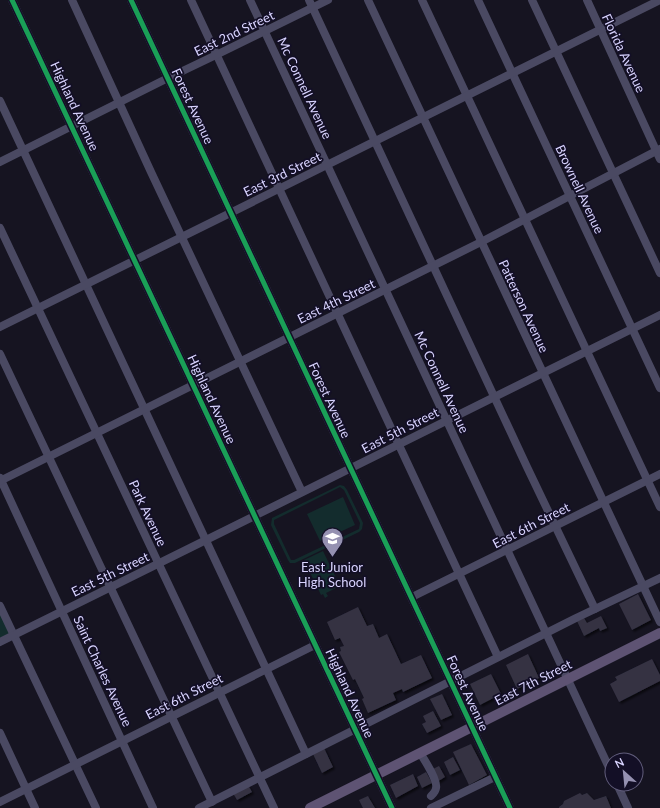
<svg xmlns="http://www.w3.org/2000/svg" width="660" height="808" font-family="Lato,sans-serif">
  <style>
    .green { fill: #132c2d; fill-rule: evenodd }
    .building { fill: #343243; filter: url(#shadow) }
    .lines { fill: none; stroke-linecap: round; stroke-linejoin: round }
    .minor { stroke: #4a4962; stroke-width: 8 }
    .major { stroke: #5e5373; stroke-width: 10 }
    .cycleway-casing { stroke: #130f26; stroke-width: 8 }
    .cycleway { stroke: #1a9f57; stroke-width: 5 }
    .labels { text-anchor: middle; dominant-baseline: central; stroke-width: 3.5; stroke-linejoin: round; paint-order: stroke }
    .street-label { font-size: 13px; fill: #d9d4ff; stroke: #130f26 }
    .poi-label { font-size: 13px; fill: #d9d4ff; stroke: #130f26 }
  </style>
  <defs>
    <filter id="shadow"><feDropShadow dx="2" dy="2" stdDeviation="1" flood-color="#0009"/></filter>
  </defs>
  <rect width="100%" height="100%" fill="#161421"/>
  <g class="green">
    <path d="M340 485 344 486 347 490 363 523 362 529 359 532 295 563H290L288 560 271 525 272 518ZM340 487 344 490 360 523 359 529 294 560H291L274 524V520Z"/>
    <polygon points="343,497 355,525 320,541 307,514"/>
    <polygon points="323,551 340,586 326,593 328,596 325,598 323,594 321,595 304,560"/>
    <polygon points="0,612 10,633 0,638"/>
  </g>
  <g class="building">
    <polygon points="638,594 651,620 632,630 619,604"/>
    <polygon points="358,607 367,626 373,624 379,638 387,634 401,664 421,655 432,678 403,692 402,689 393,693 396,700 368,713 362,699 364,698 355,679 353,680 339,652 341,651 340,647 344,646 340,638 335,640 327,622"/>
    <polygon points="601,616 607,628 600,631 599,628 584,636 577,621 584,618 587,623"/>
    <polygon points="528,654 539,678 517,689 506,665"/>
    <polygon points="652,659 660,675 660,681 619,702 610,684 617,680 615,677"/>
    <polygon points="491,674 501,694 480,705 470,684"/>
    <polygon points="442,694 452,715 441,720 430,699"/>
    <polygon points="433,711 441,726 427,733 422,724 426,722 423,716"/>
    <polygon points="471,744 487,775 469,785 453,752"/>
    <polygon points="324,748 333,767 322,773 313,754"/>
    <polygon points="453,757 460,770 450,775 444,762"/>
    <polygon points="439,766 445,777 437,782 431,770"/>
    <polygon points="426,772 432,783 422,788 417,777"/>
    <polygon points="413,774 418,786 396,798 390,785"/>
    <polygon points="248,785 252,792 237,800 233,793"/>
    <polygon points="580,793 582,795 587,793 594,800 606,796 611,808 559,808 559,807 563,804 564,801"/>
    <polygon points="368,796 369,798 375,808 363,808 359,800"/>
  </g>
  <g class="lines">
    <g class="minor">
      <polyline points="12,0 392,808"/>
      <polyline points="72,0 151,172 302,492"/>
      <polyline points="131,0 510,808"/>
      <polyline points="191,0 498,657"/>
      <polyline points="250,0 612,774"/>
      <polyline points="309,0 527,467 595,609"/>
      <polyline points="368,0 660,622"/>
      <polyline points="422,0 660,507"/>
      <polyline points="478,0 660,388"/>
      <polyline points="532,0 660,273"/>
      <polyline points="587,0 660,159"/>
      <polyline points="0,101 306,754"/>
      <polyline points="0,162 168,78 216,55 328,0"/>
      <polyline points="0,228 274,808"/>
      <polyline points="0,327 660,0"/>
      <polyline points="0,354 212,802"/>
      <polyline points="0,478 153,808"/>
      <polyline points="0,481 481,242 660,149"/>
      <polyline points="412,597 660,474"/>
      <polyline points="0,606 96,808"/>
      <polyline points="0,642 660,315"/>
      <polyline points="0,733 35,808"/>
      <path d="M420 753C424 759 438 781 436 788 436 791 433 794 431 796"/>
      <polyline points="617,784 628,808"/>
      <polyline points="0,802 315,645"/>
      <polyline points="199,808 576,618 660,578"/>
      <polyline points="431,808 495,777"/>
    </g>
    <polyline class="major" points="310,808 660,633"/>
    <defs>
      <g id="cycleway">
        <polyline points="12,0 392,808"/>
        <polyline points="131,0 510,808"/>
      </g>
    </defs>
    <use href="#cycleway" class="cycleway-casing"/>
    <use href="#cycleway" class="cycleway"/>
  </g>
  <defs>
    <symbol id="school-pin" viewBox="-11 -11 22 30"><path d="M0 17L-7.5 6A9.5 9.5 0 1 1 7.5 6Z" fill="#9591b1" stroke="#130f26"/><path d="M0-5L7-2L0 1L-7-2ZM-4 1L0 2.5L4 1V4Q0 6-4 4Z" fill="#fff"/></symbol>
  </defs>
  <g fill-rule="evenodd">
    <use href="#school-pin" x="320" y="526" width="25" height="34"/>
  </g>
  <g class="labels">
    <g class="street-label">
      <text transform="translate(234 33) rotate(-26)">East 2nd Street</text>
      <text transform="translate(624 53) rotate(65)">Florida Avenue</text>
      <text transform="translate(305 88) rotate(65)">Mc Connell Avenue</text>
      <text transform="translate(75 106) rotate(65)">Highland Avenue</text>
      <text transform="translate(193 106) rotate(65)">Forest Avenue</text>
      <text transform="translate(282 174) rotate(-26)">East 3rd Street</text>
      <text transform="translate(580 189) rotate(65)">Brownell Avenue</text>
      <text transform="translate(336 301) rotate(-26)">East 4th Street</text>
      <text transform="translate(524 306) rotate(65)">Patterson Avenue</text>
      <text transform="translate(442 382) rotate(65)">Mc Connell Avenue</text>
      <text transform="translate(212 399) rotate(65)">Highland Avenue</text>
      <text transform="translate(330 400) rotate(65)">Forest Avenue</text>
      <text transform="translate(400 430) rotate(-27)">East 5th Street</text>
      <text transform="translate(148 513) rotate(65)">Park Avenue</text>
      <text transform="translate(531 525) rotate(-27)">East 6th Street</text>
      <text transform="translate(110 574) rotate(-26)">East 5th Street</text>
      <text transform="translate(103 671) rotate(65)">Saint Charles Avenue</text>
      <text transform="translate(533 682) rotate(-27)">East 7th Street</text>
      <text transform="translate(350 693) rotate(65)">Highland Avenue</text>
      <text transform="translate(468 693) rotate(65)">Forest Avenue</text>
      <text transform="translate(184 696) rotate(-27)">East 6th Street</text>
    </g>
    <g class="poi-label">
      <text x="332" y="567">East Junior<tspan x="332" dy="15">High School</tspan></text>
    </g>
  </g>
  <g transform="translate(624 772) rotate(333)"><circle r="19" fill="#130f26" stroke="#625e7d"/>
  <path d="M0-3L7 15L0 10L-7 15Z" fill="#9591b1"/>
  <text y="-6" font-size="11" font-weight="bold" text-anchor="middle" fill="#d9d4ff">N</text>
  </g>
</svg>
